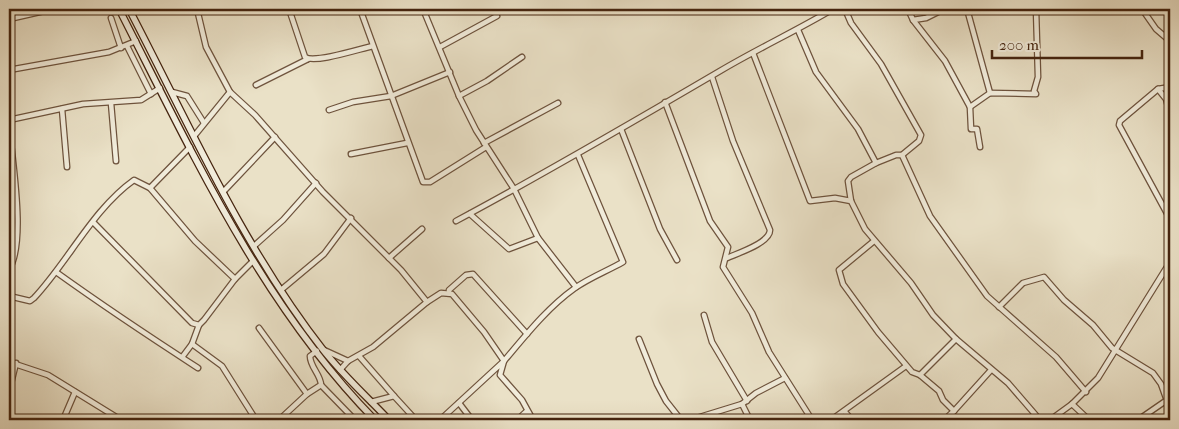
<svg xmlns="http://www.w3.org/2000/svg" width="1179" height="429" font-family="'IM FELL French Canon',serif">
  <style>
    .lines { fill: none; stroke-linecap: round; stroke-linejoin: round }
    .minor-casing { stroke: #6e533d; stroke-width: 7 }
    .secondary-casing { stroke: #45240f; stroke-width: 8 }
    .minor { stroke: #f1ecdb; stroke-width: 4.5 }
    .secondary { stroke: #f1ecdb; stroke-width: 5.5 }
  </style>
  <rect width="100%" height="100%" fill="#eae1c7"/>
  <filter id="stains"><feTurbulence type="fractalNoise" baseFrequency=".004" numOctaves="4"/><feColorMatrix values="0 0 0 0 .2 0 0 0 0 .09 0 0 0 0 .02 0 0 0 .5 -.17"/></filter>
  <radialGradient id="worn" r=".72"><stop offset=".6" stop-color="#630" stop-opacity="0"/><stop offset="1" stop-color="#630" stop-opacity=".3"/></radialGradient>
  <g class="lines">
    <defs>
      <g id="minor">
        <polyline points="197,9 206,47 230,92 255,115 323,192 401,270 427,302"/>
        <path d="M289 9 305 57C314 64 359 49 373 46"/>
        <polyline points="360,9 423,182 430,182 486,147"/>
        <polyline points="423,9 459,96 476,130 514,189 538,238 576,287"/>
        <polyline points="845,9 851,23 881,64 921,135 919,141 902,155 896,155 876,163 851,177 848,181 851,201 865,229 911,283 933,315 956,339 1008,383 1040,420"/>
        <polyline points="908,9 913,20 945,61 970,107 971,129 977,129 980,147"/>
        <polyline points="967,9 990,93"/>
        <polyline points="1142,9 1156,29 1170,41"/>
        <polyline points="111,18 121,48"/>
        <polyline points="9,19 53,9"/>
        <polyline points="913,20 926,18 944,9"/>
        <polyline points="798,30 816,72 858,129 876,163"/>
        <polyline points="127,46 151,94"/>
        <polyline points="440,47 497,16"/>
        <polyline points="753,53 810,201 835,198 851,201"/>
        <polyline points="9,70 109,52 136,41"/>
        <path d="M712 77 733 141 770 230C770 243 738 253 727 258"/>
        <polyline points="256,85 308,59"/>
        <polyline points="1170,87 1158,89 1120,121 1119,125 1170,219"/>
        <polyline points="1158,89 1166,99 1170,114"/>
        <polyline points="172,92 187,96 204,123"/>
        <polyline points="459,96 487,81 522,57"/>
        <polyline points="665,102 710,221 728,247 723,267 752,313 769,352 812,420"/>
        <polyline points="111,103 116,161"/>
        <polyline points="970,107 990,93 1036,94 1034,91 1038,77 1036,9"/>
        <polyline points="62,109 67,167"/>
        <polyline points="329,110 353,102 391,96 450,72"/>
        <polyline points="9,120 83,104 141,100 160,88"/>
        <path d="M9 121C11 157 27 240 9 270"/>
        <polyline points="621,129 660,229 677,260"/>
        <polyline points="195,135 230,92"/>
        <polyline points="484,143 558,103"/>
        <polyline points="351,154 407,143"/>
        <polyline points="902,155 930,216 987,296 1056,357 1086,392"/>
        <polyline points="150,188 190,147"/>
        <polyline points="224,191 275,137"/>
        <polyline points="470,214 509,249 538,238"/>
        <path d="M456 221C546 173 633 122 720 71 757 49 796 31 833 9"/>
        <polyline points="874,241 839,270 843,284 878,332 912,372 920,375 939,391 943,400 954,411 991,370"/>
        <polyline points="254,246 283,220 316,183"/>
        <polyline points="389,258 422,229"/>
        <path d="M56 272C102 305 150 337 198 368"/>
        <polyline points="235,279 253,261"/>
        <polyline points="281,290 324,254 351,218"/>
        <polyline points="449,292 449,290 466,275 473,274 527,334"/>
        <path d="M9 296 30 301 34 298C68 262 93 209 134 180L150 188 195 241 235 279 204 320 199 325 192 323 93 222"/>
        <polyline points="999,307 1023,283 1044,277 1064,300 1093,325 1112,348 1153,373 1161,384 1170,409"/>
        <polyline points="704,315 712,342 747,401"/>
        <polyline points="259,328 307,394 279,420"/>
        <polyline points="639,339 657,384 666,401 681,420"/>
        <polyline points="192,344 222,366 256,420"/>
        <polyline points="324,350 348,361"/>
        <polyline points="183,356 192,344 199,325"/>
        <polyline points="359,356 394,396"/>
        <polyline points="9,362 48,375 121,420"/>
        <path d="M340 370 348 361 373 347 427 302 441 293 452 294 484 332 504 361C526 335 547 308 575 288 589 278 607 271 623 262L578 155"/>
        <polyline points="920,375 956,339"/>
        <polyline points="321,385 355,420"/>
        <polyline points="9,392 16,363"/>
        <path d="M307 394 321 385C321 375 310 367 310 356L317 351"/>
        <polyline points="371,402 394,396 416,420"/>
        <polyline points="459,403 472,420"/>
        <polyline points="742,404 750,420"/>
        <polyline points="1072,404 1089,420"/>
        <polyline points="845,412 852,420"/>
        <polyline points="63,420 75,392"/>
        <polyline points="440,420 504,361 500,375 522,400 533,420"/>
        <polyline points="517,420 527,411"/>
        <polyline points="690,420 742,404 756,393 785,378"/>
        <polyline points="831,420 906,366"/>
        <polyline points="944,420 954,411"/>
        <polyline points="1050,420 1072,404 1098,378 1170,262"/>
        <polyline points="1138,420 1167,400"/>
      </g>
      <g id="secondary">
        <path d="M119 9C192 152 261 304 375 420"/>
        <path d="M129 9C189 124 243 248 324 351 344 376 367 397 389 420"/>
      </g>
    </defs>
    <use href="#minor" class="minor-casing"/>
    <use href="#secondary" class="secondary-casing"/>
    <use href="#minor" class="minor"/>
    <use href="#secondary" class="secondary"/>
  </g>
  <rect width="1179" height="429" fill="none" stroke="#eae1c7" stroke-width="30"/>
  <rect x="10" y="10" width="1159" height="409" fill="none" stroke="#45240f" stroke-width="2.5"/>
  <rect x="15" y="15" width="1149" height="399" fill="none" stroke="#45240f"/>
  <path d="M992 50v8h150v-8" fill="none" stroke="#45240f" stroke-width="2.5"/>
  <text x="999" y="50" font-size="15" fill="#45240f" stroke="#f1ecdb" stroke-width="4" paint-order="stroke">200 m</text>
  <rect width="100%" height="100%" filter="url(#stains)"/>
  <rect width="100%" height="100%" fill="url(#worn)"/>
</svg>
